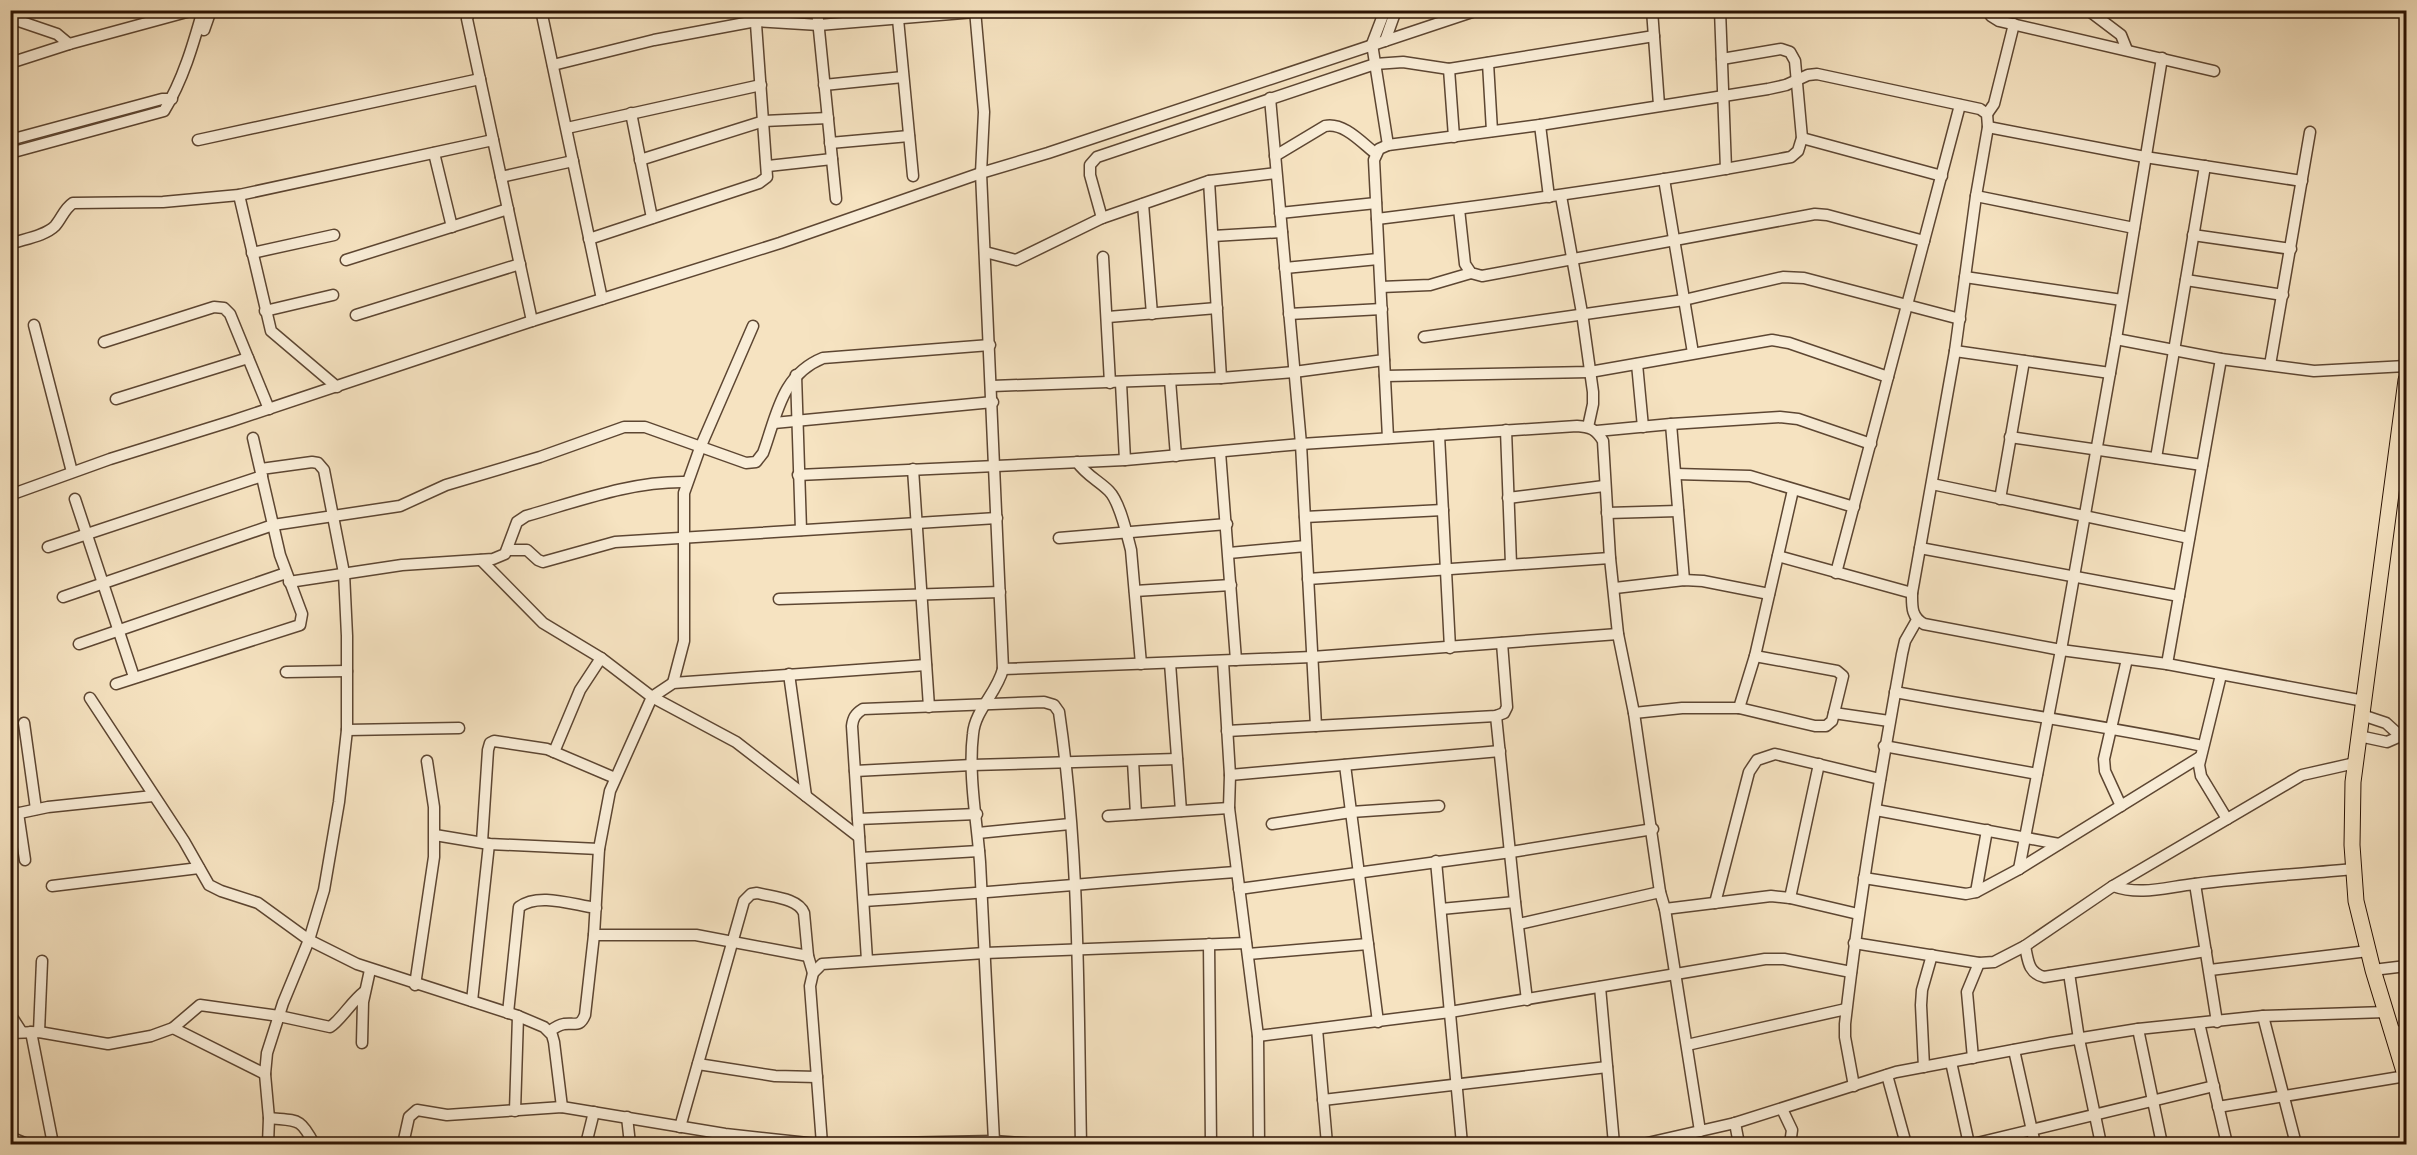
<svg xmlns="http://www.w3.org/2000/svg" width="2417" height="1155" font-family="Vollkorn,serif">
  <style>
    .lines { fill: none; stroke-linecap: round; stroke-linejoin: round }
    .street-casing { stroke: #5d4632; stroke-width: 13 }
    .primary-casing { stroke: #2a1203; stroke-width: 17 }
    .street { stroke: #f9edd7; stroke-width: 10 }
    .primary { stroke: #f6e3c1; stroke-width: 15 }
  </style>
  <rect width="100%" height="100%" fill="#f6e3c1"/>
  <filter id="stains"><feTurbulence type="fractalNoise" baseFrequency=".00333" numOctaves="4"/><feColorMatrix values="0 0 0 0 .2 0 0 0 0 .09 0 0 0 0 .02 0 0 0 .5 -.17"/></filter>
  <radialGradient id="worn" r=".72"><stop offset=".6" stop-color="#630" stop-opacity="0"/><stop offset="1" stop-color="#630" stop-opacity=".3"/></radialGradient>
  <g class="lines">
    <defs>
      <g id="street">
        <polyline points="470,10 467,19 532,321"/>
        <polyline points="541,10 602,299"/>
        <polyline points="817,10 836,199"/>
        <path d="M975 10 984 112 981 173 1003 669C997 693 975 710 973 734 968 774 977 822 980 862 985 955 990 1048 994 1141"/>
        <polyline points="1385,10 1372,44 1388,145"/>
        <polyline points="1652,10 1659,105"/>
        <polyline points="1720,10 1726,169"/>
        <polyline points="1987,10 1991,16 1999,21 2214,71"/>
        <polyline points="2088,10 2121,35 2127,50"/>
        <polyline points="10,18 57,34 69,44"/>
        <polyline points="898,19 913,176"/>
        <polyline points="204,30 211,10"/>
        <polyline points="1385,41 1396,10"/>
        <polyline points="10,63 69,44 194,10"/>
        <polyline points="1488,63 1492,131"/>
        <polyline points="553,65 654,40 756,21 819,25 975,12"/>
        <polyline points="1449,69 1454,137"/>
        <polyline points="824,85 903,77"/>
        <polyline points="1270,98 1301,444 1316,726"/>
        <polyline points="631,113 652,218"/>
        <polyline points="1987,114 1994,104 2014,24"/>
        <polyline points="1540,125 1549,197"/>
        <polyline points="1988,127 2145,157 2302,181"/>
        <polyline points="567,128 761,85"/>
        <polyline points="1802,138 1942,176"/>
        <polyline points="10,140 162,99 172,99"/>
        <polyline points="198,140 480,79"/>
        <polyline points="830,143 909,136"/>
        <path d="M10 153 164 111C183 80 193 45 203 10"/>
        <polyline points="434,153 452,227"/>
        <path d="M1275 156 1325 126C1344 122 1362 143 1375 153"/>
        <polyline points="640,160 764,121 828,118"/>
        <polyline points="768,166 832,159"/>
        <polyline points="501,177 573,161"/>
        <polyline points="1664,179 1693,353"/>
        <polyline points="1209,181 1221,378"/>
        <polyline points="239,195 271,331 337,387"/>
        <polyline points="1561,196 1582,313 1593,392 1593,404 1588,427"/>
        <polyline points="1976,196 2134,228"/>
        <polyline points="1143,204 1152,314"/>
        <polyline points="1459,209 1465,264 1471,273 1482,276 1815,214 1827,215 1924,241"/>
        <polyline points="1280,213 1376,203"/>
        <polyline points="1102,218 1090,175 1090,165 1097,157 1375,64 1403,62 1449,69 1654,36"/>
        <path d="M1377 219C1516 202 1654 183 1791 157L1798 151 1802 138 1795 61 1790 52 1781 49 1722 59"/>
        <polyline points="2193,235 2291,249"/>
        <polyline points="1213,236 1282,232"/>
        <polyline points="589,239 759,183 767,177 755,10"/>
        <path d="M10 244C24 239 45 236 55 226 62 218 64 209 73 203L163 202 239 195 493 140"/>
        <polyline points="985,252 1016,260 1102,218 1209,181 1276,173"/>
        <polyline points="252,253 334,235"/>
        <polyline points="1103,257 1110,383"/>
        <polyline points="346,260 508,209"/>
        <polyline points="1285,268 1378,259"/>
        <polyline points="1965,277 2122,300"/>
        <polyline points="2186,280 2283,295"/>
        <polyline points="1381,287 1430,285 1471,273"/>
        <polyline points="265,311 333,295"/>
        <polyline points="1289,314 1382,309"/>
        <polyline points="356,315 520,264"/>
        <polyline points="1108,317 1217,308"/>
        <polyline points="34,325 72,472"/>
        <polyline points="1424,337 1684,300 1783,277 1804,278 1960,319"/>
        <polyline points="2116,339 2221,359 2314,371 2406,366"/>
        <polyline points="104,342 214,307 224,308 230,314 269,409"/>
        <polyline points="1955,351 2110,373"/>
        <polyline points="1637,364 1643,427"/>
        <polyline points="2270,365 2310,132"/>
        <polyline points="796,375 801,530"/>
        <polyline points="1385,376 1590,372 1772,340 1789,343 1888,377"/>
        <polyline points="1170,380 1176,456"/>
        <polyline points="1121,383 1125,460"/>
        <polyline points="992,386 1221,378 1294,372 1384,360"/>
        <polyline points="116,399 248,358"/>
        <polyline points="774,423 993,402"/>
        <polyline points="1671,424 1684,580"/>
        <polyline points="1506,430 1511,564"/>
        <polyline points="1597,431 1671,424 1780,417 1798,419 1871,444"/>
        <polyline points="1439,435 1450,648"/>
        <polyline points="2010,437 2202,465"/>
        <path d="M1388 438 1374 160 1379 149 1388 145 1540 125 1768 89 1786 85 1808 75 1817 74 1980 109 1987 114 1988 127 1976 196 1955 351 1912 593C1912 606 1911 617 1924 624L2061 650 2167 664 2364 701"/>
        <polyline points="1220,452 1236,660"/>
        <polyline points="2156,458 2205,166"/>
        <path d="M1077 462C1086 475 1099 481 1109 491 1120 502 1127 535 1131 550L1141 664"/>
        <polyline points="261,469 312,462 318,463 324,470 344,573 347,636 347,730 339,802 324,890 309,940 283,1003 267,1053 265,1074 269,1118 268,1144"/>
        <polyline points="913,469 929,707"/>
        <polyline points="1676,474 1750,476 1854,507"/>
        <path d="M798 475 1125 460 1301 444 1577 426C1590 427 1596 429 1603 441L1610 558 1618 634 1634 713 1660 892 1665 909 1700 1131"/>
        <polyline points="1932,484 2189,538"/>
        <polyline points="10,495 110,459 232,421 532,321 780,243 981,173 1048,153 1478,10"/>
        <polyline points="1508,498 1604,486"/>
        <polyline points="75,499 134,677"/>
        <polyline points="2000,499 2024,361"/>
        <polyline points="1607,513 1678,511"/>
        <polyline points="1305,517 1443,510"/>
        <polyline points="1059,538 1227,524"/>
        <polyline points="48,547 262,476"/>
        <polyline points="1920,548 2179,596"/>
        <polyline points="507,550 527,550 538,560 543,562 615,542 997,518"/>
        <polyline points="1229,553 1306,546"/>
        <polyline points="1778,556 1912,593"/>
        <polyline points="481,560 543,623 601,658 652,697 736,742 859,837"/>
        <polyline points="1836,573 1960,105"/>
        <polyline points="1308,579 1610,558"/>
        <path d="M289 582 402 565 493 559 505 554 517 522 526 516C579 501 631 481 686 482"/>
        <polyline points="1615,588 1684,580 1703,581 1769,594"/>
        <polyline points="1135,591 1231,585"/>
        <path d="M63 597 273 525 400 506 446 485 540 457 624 427H645L746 463 756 462 763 453C777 415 781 375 823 358L990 345"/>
        <polyline points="779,599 1000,592"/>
        <polyline points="79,644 286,573"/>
        <polyline points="1223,661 1230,775 1229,808 1258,1036 1259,1144"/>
        <polyline points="1170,663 1181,811"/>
        <polyline points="2167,664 2221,359"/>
        <polyline points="1003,669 1312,657 1618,634"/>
        <polyline points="286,672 347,671"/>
        <polyline points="789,674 806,796"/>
        <polyline points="2221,675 2199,765 2201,776 2227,819"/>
        <polyline points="673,683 684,641 684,493 700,448 753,326"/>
        <polyline points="116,684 300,625 302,614 280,555 253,438"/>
        <path d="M1895 692C1997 711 2101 725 2203 746"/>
        <polyline points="90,698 184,841 209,885 221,891 258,903 309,940 357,964 518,1016 544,1027 552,1035 554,1042 562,1107"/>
        <polyline points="1739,708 1755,656 1793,490"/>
        <polyline points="1634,713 1682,708 1739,708 1815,726 1826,726 1832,721 1843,676 1837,671 1755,656"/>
        <polyline points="1834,713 1889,721"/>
        <polyline points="2362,715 2386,723 2397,733 2406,735"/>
        <polyline points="1496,716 1515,902 1527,1000"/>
        <polyline points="24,723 36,809"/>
        <polyline points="347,730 459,728"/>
        <polyline points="1227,731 1496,716 1504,713 1507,707 1502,643"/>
        <polyline points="2359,736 2387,742 2403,735"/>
        <polyline points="1884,746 2037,774"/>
        <polyline points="554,752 580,690 601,658"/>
        <polyline points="1133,761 1136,814"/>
        <polyline points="1345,765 1378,1022"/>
        <polyline points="855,771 972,765 1177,759"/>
        <polyline points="1230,775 1500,751"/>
        <polyline points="2121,806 2105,771 2104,759 2127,659"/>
        <polyline points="1876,810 2059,844"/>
        <polyline points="18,813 25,860"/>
        <polyline points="10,815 48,807 153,796"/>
        <polyline points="1108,816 1229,808"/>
        <polyline points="858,819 977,814"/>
        <polyline points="1272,824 1351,812 1439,806"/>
        <polyline points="978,833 1070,824"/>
        <polyline points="435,835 489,844 599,849"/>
        <polyline points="482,842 488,750 490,743 494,741 547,749 615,778"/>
        <polyline points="861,858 979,851"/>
        <polyline points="1436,861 1462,1144"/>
        <polyline points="2019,869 2061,650 2116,339 2162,58"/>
        <polyline points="1864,878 1966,894 1976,892 2019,869 2200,757"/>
        <polyline points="2195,884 2217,1022"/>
        <polyline points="52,886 199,868"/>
        <path d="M2113 886C2141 896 2166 887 2195 884 2248 877 2301 874 2353 869"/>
        <polyline points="1239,889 1511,852 1653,829"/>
        <polyline points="1976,892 1987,830"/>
        <polyline points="1790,898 1819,764"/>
        <path d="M864 901C988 893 1112 881 1236 872"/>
        <polyline points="1715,903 1749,772 1757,760 1775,754 1880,779"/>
        <polyline points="1441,909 1515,902"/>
        <polyline points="1665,909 1771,896 1790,898 1858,914"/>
        <polyline points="1519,924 1660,892"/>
        <polyline points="594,935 696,935 808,956"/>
        <polyline points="1854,943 1979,963 1994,962 2025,946 2113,886 2302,775 2355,763"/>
        <polyline points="1209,944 1211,1144"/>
        <path d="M2025 946C2028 960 2028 973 2044 977L2206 951"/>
        <polyline points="1248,954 1368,944"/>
        <path d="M867 960 852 726C853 718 855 714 863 709L1044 702 1054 705 1059 712C1080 854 1078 1000 1081 1144"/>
        <polyline points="2210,970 2368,951"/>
        <polyline points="2373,970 2406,966"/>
        <polyline points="2069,973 2079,1039 2101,1144"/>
        <polyline points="415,985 434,857 434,807 427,761"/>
        <polyline points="1600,987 1614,1144"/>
        <polyline points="472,1001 489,844"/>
        <path d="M508 1013 519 907C539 892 573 905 596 908"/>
        <polyline points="10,1014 21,1031"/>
        <polyline points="2263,1016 2296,1144"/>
        <polyline points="2199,1023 2227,1144"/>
        <polyline points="173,1028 265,1074"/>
        <polyline points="1317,1029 1327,1144"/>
        <polyline points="2138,1029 2162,1144"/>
        <path d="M550 1031C554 1028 559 1025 564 1024 576 1023 580 1027 585 1015L594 935 599 849 610 791 652 697 673 683 926 665"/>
        <polyline points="31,1032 53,1144"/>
        <polyline points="39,1032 42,961"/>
        <polyline points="2393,1032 2406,1031"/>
        <path d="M10 1033 39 1032 108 1044 151 1036 173 1028 200 1005 279 1016 330 1027C340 1021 352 1001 364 992"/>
        <polyline points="1258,1036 1450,1012 1765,959 1784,959 1851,972"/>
        <polyline points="362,1043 363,1002 370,970"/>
        <polyline points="1687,1045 1846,1009"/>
        <polyline points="2014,1050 2035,1144"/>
        <polyline points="1973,1058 1967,992 1979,963"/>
        <polyline points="1951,1062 1969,1144"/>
        <polyline points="698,1064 775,1076 817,1077"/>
        <polyline points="1924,1067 1921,1005 1922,990 1932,955"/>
        <polyline points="1887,1075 1906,1144"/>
        <path d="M1854 1086 1845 1037V1024C1859 900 1880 777 1902 654L1905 641 1917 620"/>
        <polyline points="1323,1100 1607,1067"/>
        <polyline points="2218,1107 2406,1076"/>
        <polyline points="1782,1109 1792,1130 1790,1144"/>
        <polyline points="515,1111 518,1016"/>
        <polyline points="627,1117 630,1144"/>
        <path d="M269 1118C298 1121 300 1117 314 1144"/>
        <polyline points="1735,1123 1739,1144"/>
        <path d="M680 1127 744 901 751 894 757 893C772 897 798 898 804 913L808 956 813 973"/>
        <polyline points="10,1137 27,1144"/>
        <polyline points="403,1144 409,1117 417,1110 447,1115 562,1107 725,1134 817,1144"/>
        <polyline points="586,1144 594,1112"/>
        <polyline points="822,1144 810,986 813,973 822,964 985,953 1246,943"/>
        <polyline points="841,1144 994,1141 1036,1144"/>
        <polyline points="1643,1144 1735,1123 1896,1072 2051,1043 2138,1029 2263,1016 2386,1012"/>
        <polyline points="1973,1144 2214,1086"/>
      </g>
      <polyline id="primary" points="2406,380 2353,782 2352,845 2356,901 2373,970 2406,1078"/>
    </defs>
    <use href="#street" class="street-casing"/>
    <use href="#primary" class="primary-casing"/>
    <use href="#street" class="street"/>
    <use href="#primary" class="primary"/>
  </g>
  <rect width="2417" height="1155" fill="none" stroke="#f6e3c1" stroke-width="36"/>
  <rect x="12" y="12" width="2393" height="1131" fill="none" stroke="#2a1203" stroke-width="3"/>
  <rect x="18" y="18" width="2381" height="1119" fill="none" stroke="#2a1203" stroke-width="1.5"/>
  <rect width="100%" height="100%" filter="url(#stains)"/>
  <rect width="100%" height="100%" fill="url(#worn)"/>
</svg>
